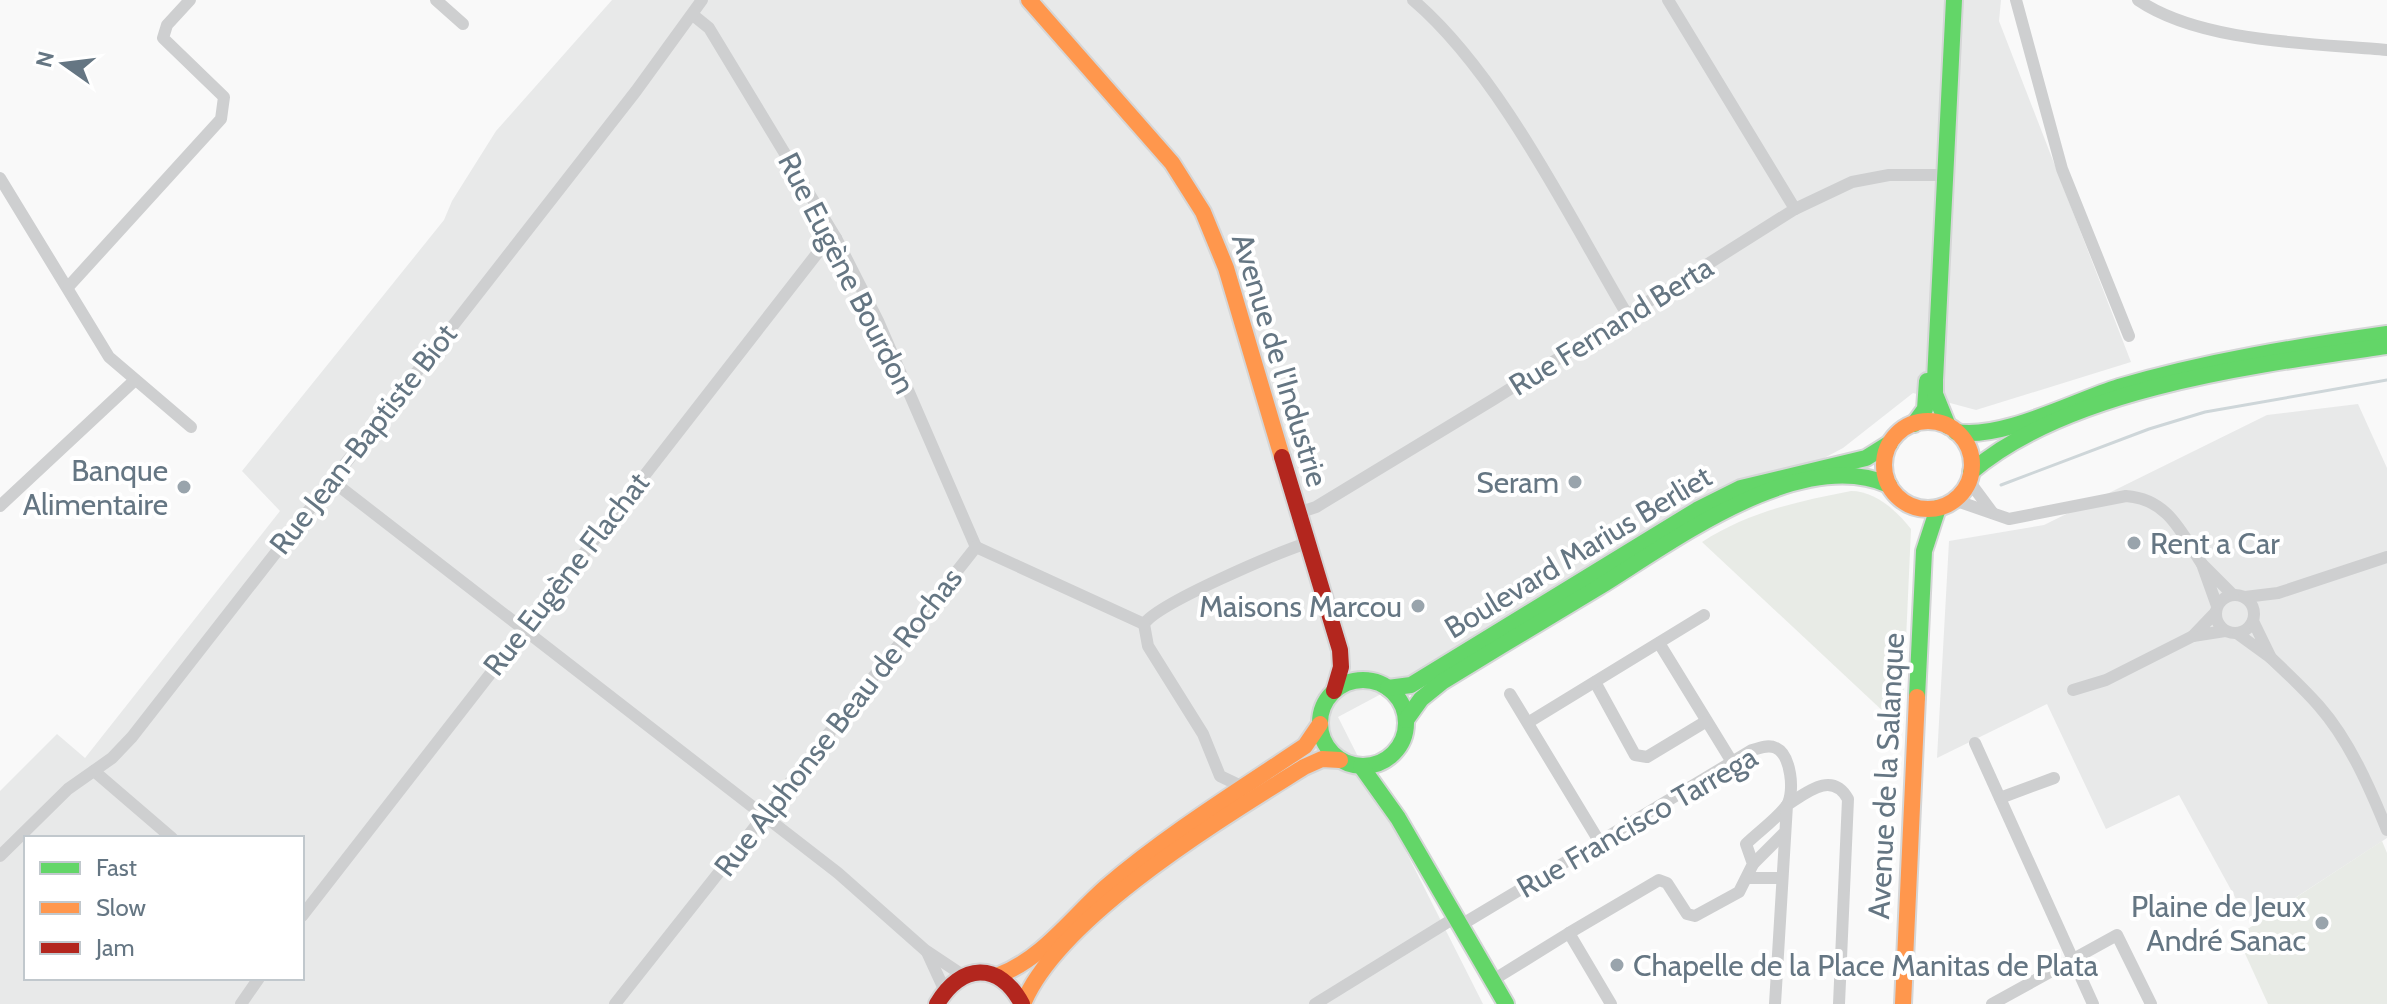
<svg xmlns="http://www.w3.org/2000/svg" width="2387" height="1004" font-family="Cabin,sans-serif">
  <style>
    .built { fill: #e8e9e9; fill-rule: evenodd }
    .green { fill: #e8ebe6 }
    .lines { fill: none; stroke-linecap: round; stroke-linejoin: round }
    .stream { stroke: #ced6d9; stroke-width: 3 }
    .fast-casing { stroke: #d5d6d7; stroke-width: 20 }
    .slow-casing { stroke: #d5d6d7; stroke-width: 20 }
    .jam-casing { stroke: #d5d6d7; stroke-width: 20 }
    .street { stroke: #cecfd0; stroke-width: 12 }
    .fast { stroke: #63d668; stroke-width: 16 }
    .slow { stroke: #ff974d; stroke-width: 16 }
    .jam { stroke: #b3261e; stroke-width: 16 }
    .poi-dot { fill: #99a4ac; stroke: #fff; stroke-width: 3 }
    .labels { text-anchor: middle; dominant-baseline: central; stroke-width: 8; stroke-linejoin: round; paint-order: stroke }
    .street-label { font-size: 30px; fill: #657683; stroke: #fff }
    .poi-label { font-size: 30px; fill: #657683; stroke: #fff; text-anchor: end }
  </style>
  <rect width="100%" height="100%" fill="#f9f9f9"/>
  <g class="built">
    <path d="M612 0H2001L1999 21 2131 362 1976 410 1913 393 1843 448 1338 717 1483 1004H0V791L57 734 85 758 280 511 242 471 444 220 452 201 496 131ZM26 838H302V978H26Z"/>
    <polygon points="2358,404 2387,468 2387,838 2278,909 2247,919 2179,795 2106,829 2047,704 1937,758 1949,541 2044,525 2267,415"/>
  </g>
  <g class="green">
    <path d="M1851 491C1875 491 1896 510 1911 529L1902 729 1702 542C1748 512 1799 501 1851 491Z"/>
    <polygon points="2382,841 2387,853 2387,1004 2268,1004 2237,936"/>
  </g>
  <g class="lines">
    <polyline class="stream" points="2001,485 2149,429 2205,412 2387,380"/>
    <defs>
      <g id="fast">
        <polyline points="1914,424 1925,409 1927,381"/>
        <polyline points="1948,426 1935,394 1935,380 1954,0"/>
        <path d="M1956 432C2002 440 2074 401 2119 387 2207 361 2296 347 2387 334"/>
        <path d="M1971 472C2069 387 2261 364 2387 346"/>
        <circle cx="1363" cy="723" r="43"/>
        <polyline points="1388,688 1411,685 1697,510 1741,488 1866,458 1890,443"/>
        <polyline points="1917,697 1924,551 1938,508"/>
        <path d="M1406 720 1421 699 1442 682C1494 650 1547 618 1599 587 1672 542 1800 445 1889 485"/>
        <polyline points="1361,766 1398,818 1506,1004"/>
      </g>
      <g id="slow">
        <polyline points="1029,0 1172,163 1203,212 1226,268 1282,457"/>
        <circle cx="1928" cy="465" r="44"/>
        <path d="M999 975C1042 959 1072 917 1106 887 1168 834 1238 791 1305 746L1320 724"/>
        <path d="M1023 1004C1059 916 1223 818 1304 767L1322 759 1340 760"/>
        <polyline points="1903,1004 1917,697"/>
      </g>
      <g id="jam">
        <polyline points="1282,457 1340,650 1341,667 1334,691"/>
        <path d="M937 1004C961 963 999 961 1022 1004"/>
      </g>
    </defs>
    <use href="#fast" class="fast-casing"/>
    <use href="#slow" class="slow-casing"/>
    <use href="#jam" class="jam-casing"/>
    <g class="street">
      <polyline points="436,0 463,24"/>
      <path d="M1413 0C1500 74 1569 217 1628 316"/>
      <polyline points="1668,0 1795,209"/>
      <polyline points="2016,0 2062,169 2129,336"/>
      <path d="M2138 0C2201 43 2312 43 2387 50"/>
      <polyline points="693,15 709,28 836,238 878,321 976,547"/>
      <polyline points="0,178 109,357 191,427"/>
      <polyline points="69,286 221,119 224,97 163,38 167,25 190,0"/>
      <polyline points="331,480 838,873 925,950 961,974"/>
      <polyline points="1969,481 1992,512"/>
      <path d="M1954 500 2009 519 2126 496C2168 499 2181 532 2202 564"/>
      <polyline points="0,506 135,380"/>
      <polyline points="1298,513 1316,507 1494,399 1795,209 1852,182 1889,175 1936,175"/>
      <circle cx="2235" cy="614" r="19"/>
      <polyline points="2245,597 2278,593 2387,557"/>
      <polyline points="2217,606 2202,564 2233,595"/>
      <polyline points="2215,613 2193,636 2225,631"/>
      <polyline points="2238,634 2271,658 2253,621"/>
      <polyline points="1659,643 1732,762"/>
      <path d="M2271 658C2287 673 2304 689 2319 706 2349 740 2370 788 2387 830"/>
      <polyline points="1595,682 1635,755 1647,757 1705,722"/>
      <polyline points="2073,690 2106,680 2193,636"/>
      <polyline points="1510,694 1599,841"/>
      <polyline points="1529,722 1704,615"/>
      <polyline points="1975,743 2093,1004"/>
      <polyline points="94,771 172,838"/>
      <path d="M1243 787 1220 776 1203 734 1148 646 1144 624C1158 603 1277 553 1307 543"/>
      <polyline points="2000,798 2054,778"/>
      <polyline points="0,856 68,789 112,758 132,737 636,91 702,0"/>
      <polyline points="1753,864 1783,834"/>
      <polyline points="1748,878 1780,878"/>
      <polyline points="302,916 819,251 836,238"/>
      <path d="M1461 925 1752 750C1760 748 1768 744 1776 748 1791 755 1795 792 1787 805 1777 819 1758 832 1746 844L1753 864 1739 892 1695 916 1687 914 1667 883 1659 880 1569 933 1611 1004"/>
      <polyline points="927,952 944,989"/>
      <polyline points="1493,980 1569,933"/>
      <polyline points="241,1004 259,978"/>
      <polyline points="615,1004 976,547 1144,624"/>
      <polyline points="1315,1004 1456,917"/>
      <path d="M1775 1004 1787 805C1806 793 1832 770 1848 799L1839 1004"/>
      <polyline points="1992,1004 2117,935 2151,1004"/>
    </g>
    <use href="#fast" class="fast"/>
    <use href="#slow" class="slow"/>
    <use href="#jam" class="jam"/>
  </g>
  <g class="poi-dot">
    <circle cx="1575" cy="482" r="8"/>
    <circle cx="184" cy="487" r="8"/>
    <circle cx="2134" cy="543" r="8"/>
    <circle cx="1418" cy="606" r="8"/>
    <circle cx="2322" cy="923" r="8"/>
    <circle cx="1617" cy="965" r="8"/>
  </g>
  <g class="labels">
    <g class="street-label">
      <text transform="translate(847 273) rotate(63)">Rue Eugène Bourdon</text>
      <text transform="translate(1611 326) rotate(-32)">Rue Fernand Berta</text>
      <text transform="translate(1280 360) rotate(73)">Avenue de l'Industrie</text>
      <text transform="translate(363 439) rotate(-52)">Rue Jean-Baptiste Biot</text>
      <text transform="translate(1578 552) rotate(-31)">Boulevard Marius Berliet</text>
      <text transform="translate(566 574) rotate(-52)">Rue Eugène Flachat</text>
      <text transform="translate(838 722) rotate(-52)">Rue Alphonse Beau de Rochas</text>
      <text transform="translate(1886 776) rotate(-87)">Avenue de la Salanque</text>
      <text transform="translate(1637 822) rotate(-30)">Rue Francisco Tarrega</text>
    </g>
    <g class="poi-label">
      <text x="168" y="470">Banque<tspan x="168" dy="34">Alimentaire</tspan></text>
      <text x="1559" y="482">Seram</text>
      <text x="2150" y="543" text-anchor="start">Rent a Car</text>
      <text x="1402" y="606">Maisons Marcou</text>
      <text x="2306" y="906">Plaine de Jeux<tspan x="2306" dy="34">André Sanac</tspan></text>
      <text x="1633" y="965" text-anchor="start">Chapelle de la Place Manitas de Plata</text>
    </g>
  </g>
  <rect x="24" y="836" width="280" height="144" fill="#ffffff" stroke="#c1c8cd" stroke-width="2"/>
  <rect x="40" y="862" width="40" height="12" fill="#63d668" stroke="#c1c8cd" stroke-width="2"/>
  <text x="96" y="876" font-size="24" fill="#657683">Fast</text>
  <rect x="40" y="902" width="40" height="12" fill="#ff974d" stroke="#c1c8cd" stroke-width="2"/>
  <text x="96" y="916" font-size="24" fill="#657683">Slow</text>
  <rect x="40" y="942" width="40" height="12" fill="#b3261e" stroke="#c1c8cd" stroke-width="2"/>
  <text x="96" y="956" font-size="24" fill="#657683">Jam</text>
  <g transform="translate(64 64) rotate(284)" stroke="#ffffff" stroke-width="6" paint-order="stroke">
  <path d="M0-6L14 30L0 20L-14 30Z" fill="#657683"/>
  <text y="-12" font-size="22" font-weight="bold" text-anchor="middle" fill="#657683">N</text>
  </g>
</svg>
